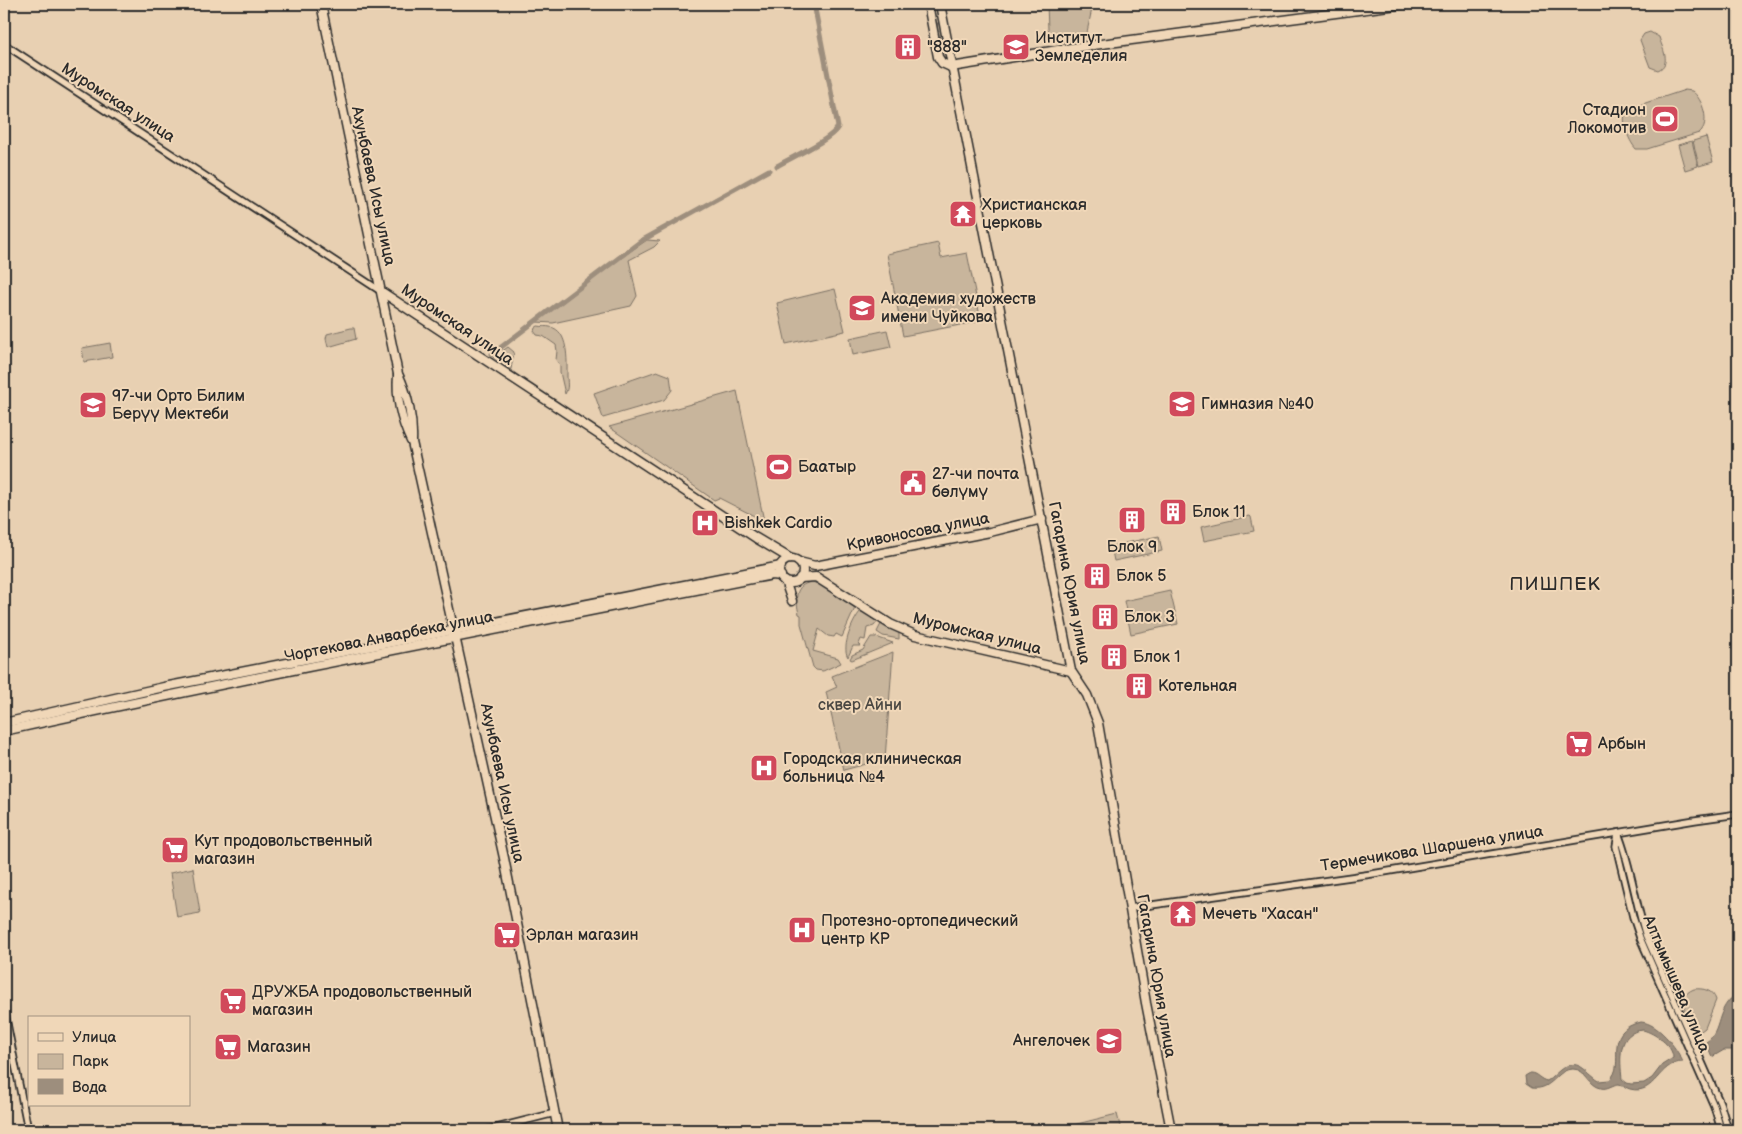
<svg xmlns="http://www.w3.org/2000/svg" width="1742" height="1134" font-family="'Balsamiq Sans',sans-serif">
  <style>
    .green { fill: #c8b59c; stroke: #7a7064 }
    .water { fill: #9d8e7d; stroke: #6f665c; fill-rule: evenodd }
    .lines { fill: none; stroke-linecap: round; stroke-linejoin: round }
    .canal { stroke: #9d8e7d; stroke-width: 5 }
    .minor-casing { stroke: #2b2b2b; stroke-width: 9 }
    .major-casing { stroke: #2b2b2b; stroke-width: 11 }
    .minor { stroke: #f0d7b8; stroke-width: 5.5 }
    .major { stroke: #f0d7b8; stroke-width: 8 }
    .labels { text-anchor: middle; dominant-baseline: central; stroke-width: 4; stroke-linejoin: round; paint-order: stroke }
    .poi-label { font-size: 16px; fill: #2b2b2b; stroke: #f0d7b8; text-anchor: start }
    .street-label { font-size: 16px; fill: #2b2b2b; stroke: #f0d7b8 }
    .park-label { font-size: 16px; fill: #4a4742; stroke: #f0d7b8 }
    .quarter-label { font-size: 19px; letter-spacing: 1px; fill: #2b2b2b; stroke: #f0d7b8 }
  </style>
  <rect width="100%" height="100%" fill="#e8d0b2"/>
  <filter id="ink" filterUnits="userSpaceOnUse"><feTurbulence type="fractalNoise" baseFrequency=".02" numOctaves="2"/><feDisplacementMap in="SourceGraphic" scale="10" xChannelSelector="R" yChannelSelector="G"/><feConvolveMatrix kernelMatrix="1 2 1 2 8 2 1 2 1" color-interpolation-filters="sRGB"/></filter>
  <g filter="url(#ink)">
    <g class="green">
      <polygon points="1047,4 1053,4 1060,9 1074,4 1077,7 1085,4 1093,4 1087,32 1072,45 1051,37 1048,29"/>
      <polygon points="937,23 940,23 947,56 946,60 941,58 937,30"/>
      <path d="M1650 32 1659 37C1662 48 1672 64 1658 70L1650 67 1640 40 1644 34Z"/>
      <path d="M1685 90 1692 91C1703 99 1711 124 1699 133L1647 149H1636C1628 140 1620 119 1627 109Z"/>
      <polygon points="1706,137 1713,162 1699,166 1693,141"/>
      <polygon points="1692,141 1698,166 1685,170 1678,145"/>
      <path d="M647 240 660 241 654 247 629 260 637 296 631 306 553 323 536 322C574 295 609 265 647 240Z"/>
      <polygon points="938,243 941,258 967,253 981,321 903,336 887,254"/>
      <polygon points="835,289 845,331 786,344 777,303"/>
      <path d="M538 326C542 327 547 326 550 327 569 330 567 362 567 375 567 382 569 388 565 394L560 372V365L556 360 557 351 556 345 543 336 537 335 534 331 535 328Z"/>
      <polygon points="351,328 354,328 356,339 328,347 326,339 327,334"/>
      <polygon points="887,330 891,347 853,355 850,338"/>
      <polygon points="110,343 112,357 84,362 82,348"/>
      <polygon points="508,347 514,352 511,369 509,372 490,360"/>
      <polygon points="657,371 670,376 672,390 664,400 603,418 594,393"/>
      <polygon points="737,391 764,521 719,498 714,500 609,427"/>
      <polygon points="1250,516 1251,517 1254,531 1204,541 1201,527"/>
      <polygon points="1159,536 1162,551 1114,561 1111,546"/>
      <path d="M812 582 821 585 855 608 842 637 836 634 834 637 828 636 819 629 813 651 838 658 841 663 823 671 816 670 813 667 801 624V615L799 614C796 600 793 585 812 582Z"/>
      <polygon points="1170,591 1178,624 1131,634 1124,601"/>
      <path d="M860 612H864L878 621 874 626 867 628 865 640 861 639 859 644 861 646H853L848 657C841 647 853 620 860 612Z"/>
      <polygon points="881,624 899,633 899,639 883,636 877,632"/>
      <polygon points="871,637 876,637 893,643 852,660 850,659 852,655 863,650"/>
      <polygon points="893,652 885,759 844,770 826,692 837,687 832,676"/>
      <polygon points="193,868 200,913 177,917 170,873"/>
      <path d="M1694 989C1703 988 1713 990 1716 1000L1705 1028 1701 1031 1695 1032C1689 1018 1673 997 1694 989Z"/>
      <polygon points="1117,1114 1121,1130 1053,1130"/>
    </g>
    <g class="water">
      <path d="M1738 993V1050H1724L1712 1057 1706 1042C1723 1032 1714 1008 1738 993Z"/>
      <path d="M1641 1022C1658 1023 1676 1047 1683 1062 1658 1062 1656 1096 1630 1089 1626 1088 1623 1085 1619 1084 1613 1084 1607 1090 1601 1088 1589 1086 1586 1069 1573 1069 1556 1069 1553 1091 1532 1088L1526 1084 1525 1076 1530 1073C1537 1073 1540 1080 1547 1081 1552 1078 1555 1074 1560 1070 1578 1056 1585 1072 1599 1081L1609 1080C1628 1065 1600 1031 1641 1022ZM1643 1030C1654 1033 1673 1045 1673 1058L1662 1065 1652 1078 1644 1083 1631 1084 1627 1083 1622 1079C1620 1059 1617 1032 1643 1030Z"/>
    </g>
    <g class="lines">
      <g class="canal">
        <path d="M777 166C792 157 831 140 838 127L814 4"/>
        <polyline points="492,354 641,241 769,170"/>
      </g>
      <defs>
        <g id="minor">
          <polyline points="4,44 382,292"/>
          <path d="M1618 833C1631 865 1635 902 1646 936L1720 1103 1728 1130"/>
          <polyline points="1618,835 1616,846 1633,917 1640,938 1714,1106 1721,1130"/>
          <polyline points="1130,908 1372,874 1695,820 1738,814"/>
          <polyline points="4,1008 28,1130"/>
          <polyline points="488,1130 555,1113"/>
        </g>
        <g id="major">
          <path d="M321 4 398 374C408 394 413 420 412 442L504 858 558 1130"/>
          <polyline points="928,4 938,57 942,63 951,67"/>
          <polyline points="940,4 1071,671 1087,695 1098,723 1146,1003 1171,1130"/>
          <polyline points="951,67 1071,48 1404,4"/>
          <polyline points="382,292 756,538 791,559"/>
          <path d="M398 375C396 398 401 420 411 441"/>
          <circle cx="791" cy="571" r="12"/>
          <polyline points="799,562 815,566 990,532 1042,519"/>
          <polyline points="800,578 816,577 890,624 915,635 1071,671"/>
          <polyline points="785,581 792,601"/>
          <polyline points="4,723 164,687 781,566"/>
          <path d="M4 731C259 675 515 626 772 575L781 576"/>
        </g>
      </defs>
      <use href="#minor" class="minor-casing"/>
      <use href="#major" class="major-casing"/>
      <use href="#minor" class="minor"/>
      <use href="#major" class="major"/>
    </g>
  </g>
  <defs>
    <symbol id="building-square" viewBox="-11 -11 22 22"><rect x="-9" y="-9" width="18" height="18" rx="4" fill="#d1495b" stroke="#f0d7b8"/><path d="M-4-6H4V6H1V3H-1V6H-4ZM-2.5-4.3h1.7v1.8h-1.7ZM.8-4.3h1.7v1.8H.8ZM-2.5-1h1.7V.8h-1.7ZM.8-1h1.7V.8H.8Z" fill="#fff"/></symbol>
    <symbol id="university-square" viewBox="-11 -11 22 22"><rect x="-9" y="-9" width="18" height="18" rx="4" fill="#d1495b" stroke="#f0d7b8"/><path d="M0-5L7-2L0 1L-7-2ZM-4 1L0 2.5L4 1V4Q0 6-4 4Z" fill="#fff"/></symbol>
    <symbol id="stadium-square" viewBox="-11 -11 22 22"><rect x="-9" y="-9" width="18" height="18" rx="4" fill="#d1495b" stroke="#f0d7b8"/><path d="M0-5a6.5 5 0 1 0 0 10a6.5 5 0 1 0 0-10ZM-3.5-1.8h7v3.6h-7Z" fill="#fff"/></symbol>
    <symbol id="temple-square" viewBox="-11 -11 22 22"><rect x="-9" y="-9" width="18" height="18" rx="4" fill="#d1495b" stroke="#f0d7b8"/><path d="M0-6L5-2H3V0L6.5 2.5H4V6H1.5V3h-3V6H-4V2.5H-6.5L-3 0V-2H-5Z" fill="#fff"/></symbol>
    <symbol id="school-square" viewBox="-11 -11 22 22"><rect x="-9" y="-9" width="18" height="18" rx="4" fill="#d1495b" stroke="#f0d7b8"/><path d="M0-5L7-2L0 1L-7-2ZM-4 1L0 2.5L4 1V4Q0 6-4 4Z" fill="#fff"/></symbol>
    <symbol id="civic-square" viewBox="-11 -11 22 22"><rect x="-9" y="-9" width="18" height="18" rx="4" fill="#d1495b" stroke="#f0d7b8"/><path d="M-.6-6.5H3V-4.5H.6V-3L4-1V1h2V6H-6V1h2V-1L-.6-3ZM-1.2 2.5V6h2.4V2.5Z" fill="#fff"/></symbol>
    <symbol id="hospital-square" viewBox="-11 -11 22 22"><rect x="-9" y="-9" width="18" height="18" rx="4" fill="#d1495b" stroke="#f0d7b8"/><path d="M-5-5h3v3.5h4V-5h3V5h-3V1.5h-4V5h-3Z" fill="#fff"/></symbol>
    <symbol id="supermarket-square" viewBox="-11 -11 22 22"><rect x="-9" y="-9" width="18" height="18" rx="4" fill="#d1495b" stroke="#f0d7b8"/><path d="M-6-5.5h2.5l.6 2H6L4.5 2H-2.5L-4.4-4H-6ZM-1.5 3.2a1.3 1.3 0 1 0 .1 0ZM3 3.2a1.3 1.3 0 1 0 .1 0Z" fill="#fff"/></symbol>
  </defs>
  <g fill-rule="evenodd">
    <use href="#building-square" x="892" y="31" width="32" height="32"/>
    <use href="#university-square" x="1000" y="31" width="32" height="32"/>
    <use href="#stadium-square" x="1649" y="103" width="32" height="32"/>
    <use href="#temple-square" x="947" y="198" width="32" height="32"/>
    <use href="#university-square" x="846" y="292" width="32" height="32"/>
    <use href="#school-square" x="1166" y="388" width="32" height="32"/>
    <use href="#school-square" x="77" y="389" width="32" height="32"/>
    <use href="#stadium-square" x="763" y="451" width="32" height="32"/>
    <use href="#civic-square" x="897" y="467" width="32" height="32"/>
    <use href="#building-square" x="1157" y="496" width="32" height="32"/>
    <use href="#building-square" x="1116" y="504" width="32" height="32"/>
    <use href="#hospital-square" x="689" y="507" width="32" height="32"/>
    <use href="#building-square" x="1081" y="560" width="32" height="32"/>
    <use href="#building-square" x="1089" y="601" width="32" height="32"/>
    <use href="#building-square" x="1098" y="641" width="32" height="32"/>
    <use href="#building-square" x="1123" y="670" width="32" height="32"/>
    <use href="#supermarket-square" x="1563" y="728" width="32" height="32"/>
    <use href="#hospital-square" x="748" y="752" width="32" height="32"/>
    <use href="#supermarket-square" x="159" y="834" width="32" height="32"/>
    <use href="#temple-square" x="1167" y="898" width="32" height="32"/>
    <use href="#hospital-square" x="786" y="914" width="32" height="32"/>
    <use href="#supermarket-square" x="491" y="919" width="32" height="32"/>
    <use href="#supermarket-square" x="217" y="985" width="32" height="32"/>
    <use href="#school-square" x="1093" y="1025" width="32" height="32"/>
    <use href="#supermarket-square" x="212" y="1031" width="32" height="32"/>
  </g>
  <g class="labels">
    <g class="poi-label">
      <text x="1035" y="38">Институт<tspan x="1035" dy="18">Земледелия</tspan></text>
      <text x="927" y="47">"888"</text>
      <text x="1646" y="110" text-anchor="end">Стадион<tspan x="1646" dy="18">Локомотив</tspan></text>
      <text x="982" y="205">Христианская<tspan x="982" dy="18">церковь</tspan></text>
      <text x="881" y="299">Академия художеств<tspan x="881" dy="18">имени Чуйкова</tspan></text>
      <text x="112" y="396">97-чи Орто Билим<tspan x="112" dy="18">Берүү Мектеби</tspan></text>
      <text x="1201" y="404">Гимназия №40</text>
      <text x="798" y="467">Баатыр</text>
      <text x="932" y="474">27-чи почта<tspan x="932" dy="18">бөлүмү</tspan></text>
      <text x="1192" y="512">Блок 11</text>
      <text x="724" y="523">Bishkek Cardio</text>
      <text x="1132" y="547" text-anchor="middle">Блок 9</text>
      <text x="1116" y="576">Блок 5</text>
      <text x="1124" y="617">Блок 3</text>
      <text x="1133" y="657">Блок 1</text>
      <text x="1158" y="686">Котельная</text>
      <text x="1598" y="744">Арбын</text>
      <text x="783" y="759">Городская клиническая<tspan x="783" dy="18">больница №4</tspan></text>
      <text x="194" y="841">Кут продовольственный<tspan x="194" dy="18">магазин</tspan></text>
      <text x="1202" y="914">Мечеть "Хасан"</text>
      <text x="821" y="921">Протезно-ортопедический<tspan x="821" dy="18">центр КР</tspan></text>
      <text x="526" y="935">Эрлан магазин</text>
      <text x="252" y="992">ДРУЖБА продовольственный<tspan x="252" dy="18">магазин</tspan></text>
      <text x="1090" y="1041" text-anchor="end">Ангелочек</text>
      <text x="247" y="1047">Магазин</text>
    </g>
    <g class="street-label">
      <text transform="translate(118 103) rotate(33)">Муромская улица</text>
      <text transform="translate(373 186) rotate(78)">Ахунбаева Исы улица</text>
      <text transform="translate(457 325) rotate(34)">Муромская улица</text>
      <text transform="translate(918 532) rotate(-11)">Кривоносова улица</text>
      <text transform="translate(1069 583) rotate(79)">Гагарина Юрия улица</text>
      <text transform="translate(977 634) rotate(14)">Муромская улица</text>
      <text transform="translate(389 637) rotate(-11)">Чортекова Анварбека улица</text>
      <text transform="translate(502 783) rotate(78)">Ахунбаева Исы улица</text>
      <text transform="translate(1432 849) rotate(-9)">Термечикова Шаршена улица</text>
      <text transform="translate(1156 976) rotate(80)">Гагарина Юрия улица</text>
      <text transform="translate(1676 984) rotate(67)">Алтымышева улица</text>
    </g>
    <g class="park-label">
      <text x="860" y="705">сквер Айни</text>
    </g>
    <g class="quarter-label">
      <text x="1555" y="584">ПИШПЕК</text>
    </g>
  </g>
  <rect width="1742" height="1134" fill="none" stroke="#f0d7b8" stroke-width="20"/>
  <rect x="10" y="10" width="1722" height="1114" fill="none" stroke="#2b2b2b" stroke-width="2" filter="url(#ink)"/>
  <rect x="28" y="1016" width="162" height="90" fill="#f0d7b8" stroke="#a19280"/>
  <rect x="38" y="1033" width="25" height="8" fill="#f0d7b8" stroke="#a19280"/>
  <text x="72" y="1042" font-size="15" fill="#2b2b2b">Улица</text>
  <rect x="38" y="1054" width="25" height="15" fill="#c8b59c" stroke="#a19280"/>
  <text x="72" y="1066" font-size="15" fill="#2b2b2b">Парк</text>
  <rect x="38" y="1079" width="25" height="15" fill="#9d8e7d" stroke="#a19280"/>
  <text x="72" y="1092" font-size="15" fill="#2b2b2b">Вода</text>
</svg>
